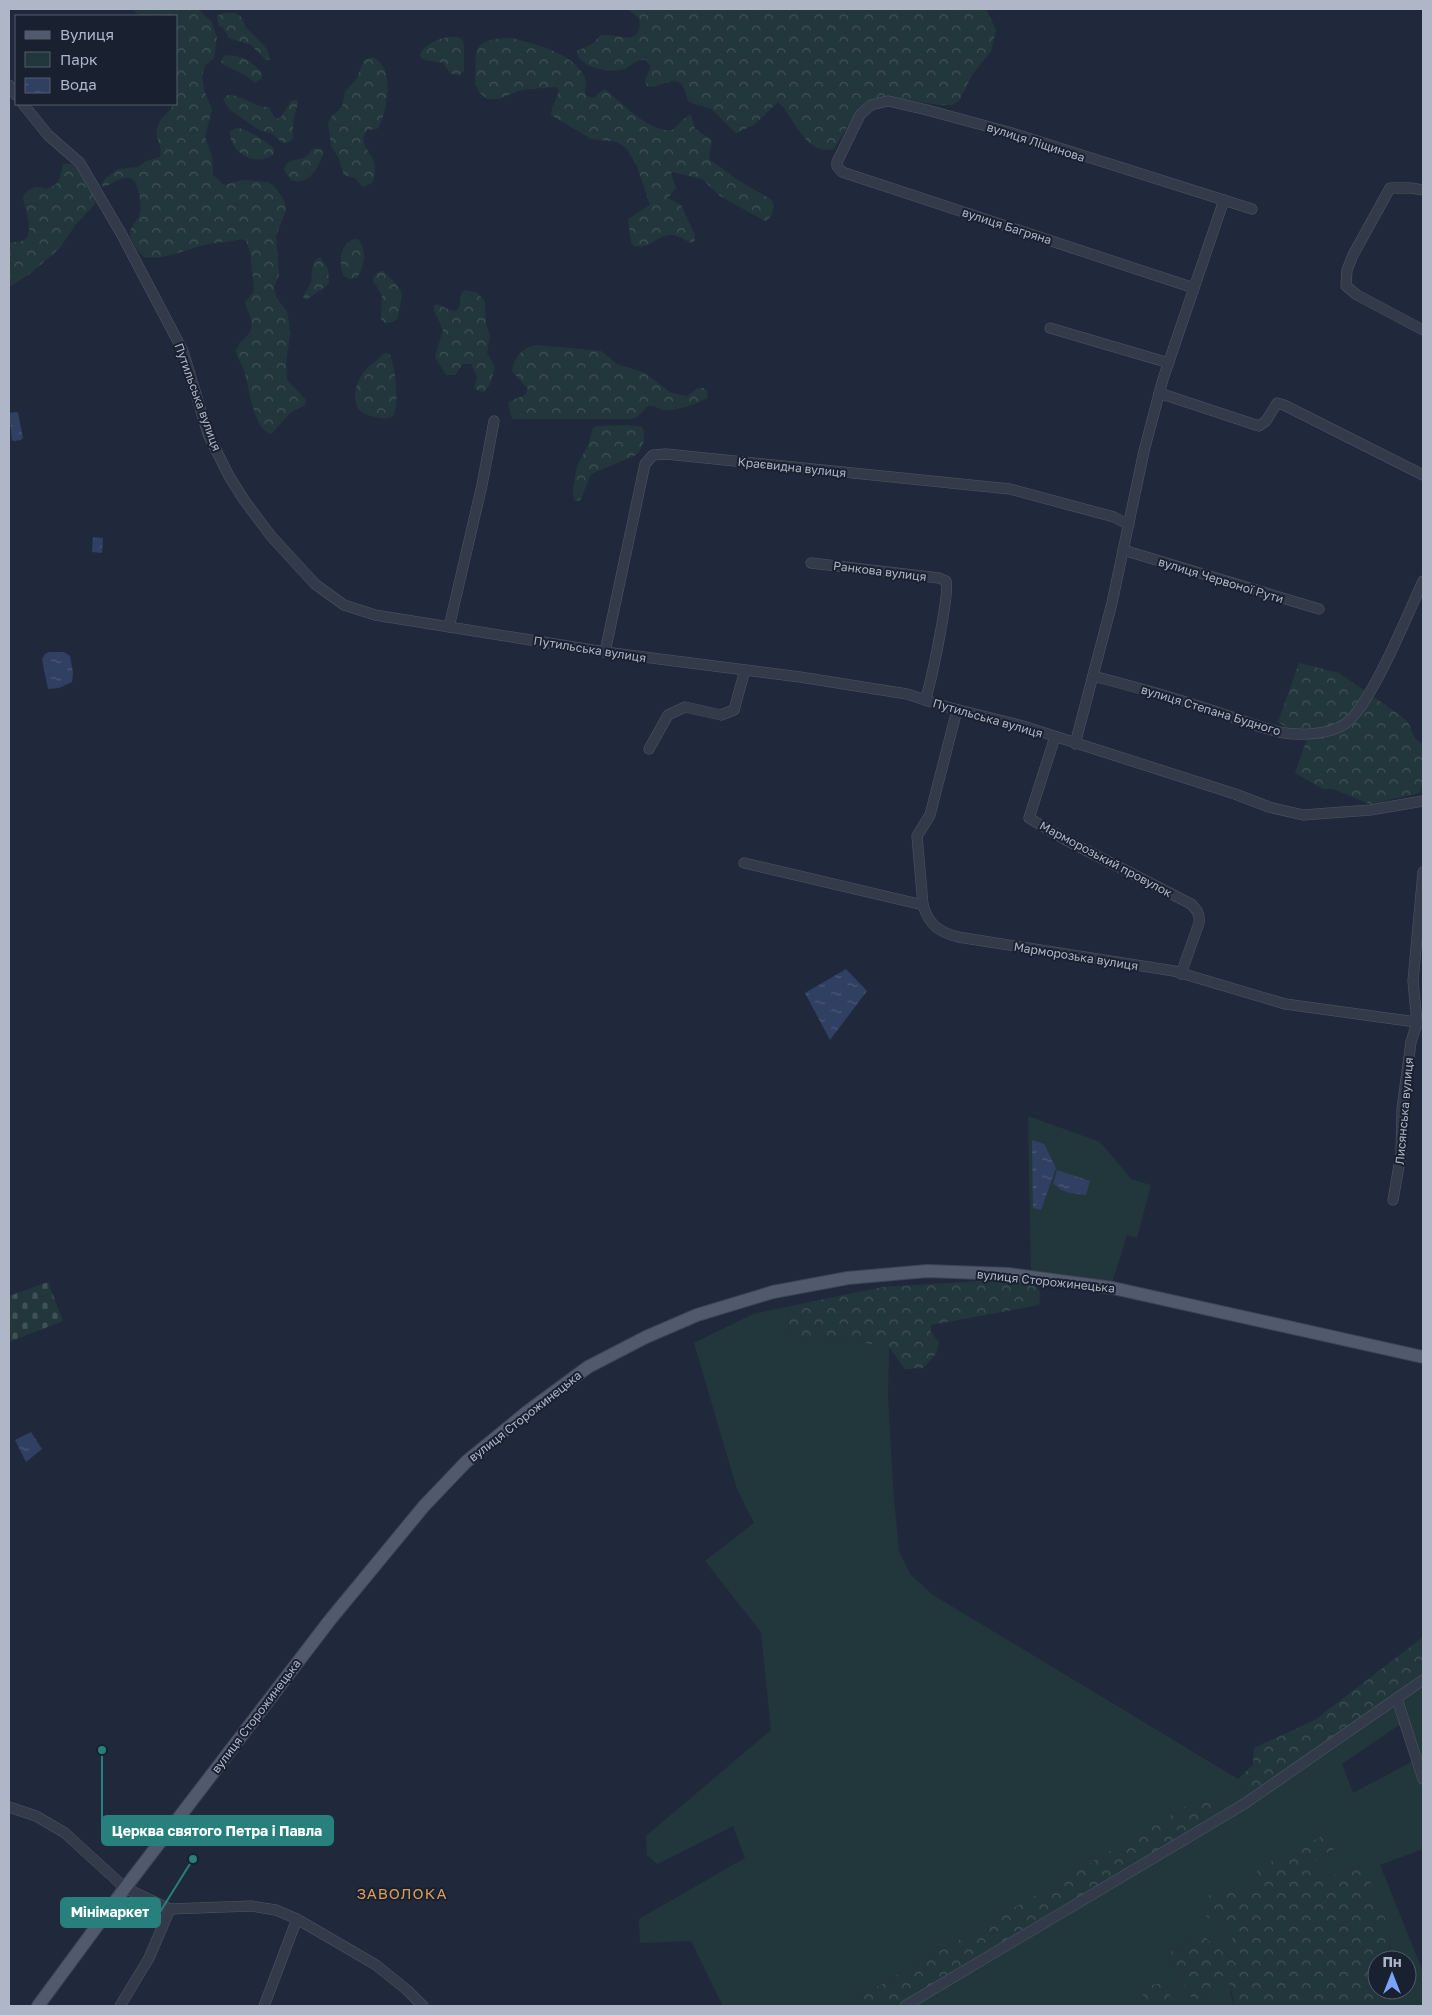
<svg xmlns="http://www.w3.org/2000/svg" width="1432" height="2015" font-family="'Golos Text',sans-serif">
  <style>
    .green { fill: #22373c; fill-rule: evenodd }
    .forest { fill: url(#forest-crowns) }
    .cemetery { fill: url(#cemetery-stones) }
    .water { fill: url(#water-ripples) }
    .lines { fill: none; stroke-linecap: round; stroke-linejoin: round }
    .minor-casing { stroke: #4e5666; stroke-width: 11 }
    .major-casing { stroke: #3d4455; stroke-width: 14 }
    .minor { stroke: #333b4b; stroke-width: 10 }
    .major { stroke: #515a6c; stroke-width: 12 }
    .labels { text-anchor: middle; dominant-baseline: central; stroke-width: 4; stroke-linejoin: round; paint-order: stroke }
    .street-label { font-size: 12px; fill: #aeb6c8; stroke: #192030 }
    .quarter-label { font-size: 15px; letter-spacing: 1px; fill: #dc9d55; stroke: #192030 }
    .leader { fill: none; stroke: #27807c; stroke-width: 2 }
    .callout-dot { fill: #27807c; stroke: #192030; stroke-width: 2 }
    .callout { fill: #27807c; stroke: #27807c; stroke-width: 2 }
    .callout-label { font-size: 14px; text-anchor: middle; font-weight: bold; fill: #fff }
  </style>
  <defs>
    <pattern id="forest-crowns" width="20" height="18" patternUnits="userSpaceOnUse" patternTransform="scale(1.25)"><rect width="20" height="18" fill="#22373c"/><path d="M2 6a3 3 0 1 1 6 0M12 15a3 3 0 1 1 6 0" fill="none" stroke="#405257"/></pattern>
    <pattern id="cemetery-stones" width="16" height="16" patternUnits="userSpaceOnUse" patternTransform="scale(1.25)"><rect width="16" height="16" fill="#22373c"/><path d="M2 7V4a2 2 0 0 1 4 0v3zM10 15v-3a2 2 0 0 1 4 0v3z" fill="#405257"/></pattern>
    <pattern id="water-ripples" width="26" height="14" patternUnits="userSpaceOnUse" patternTransform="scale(1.25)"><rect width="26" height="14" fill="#304062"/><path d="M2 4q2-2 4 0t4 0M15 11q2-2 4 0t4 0" fill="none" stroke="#4b5977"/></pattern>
  </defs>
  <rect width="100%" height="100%" fill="#20293b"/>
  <g class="green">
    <polygon points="1028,1116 1100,1142 1131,1179 1151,1185 1137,1238 1127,1235 1111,1286 1031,1278"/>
    <path d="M786 1307 791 1336 823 1341 836 1339 889 1347 888 1397 893 1487 899 1552 910 1574 933 1595 1238 1779 1253 1802 1345 1741 1423 1681V1849L1380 1865 1423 1972V2006H1391L1394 1990H1407V1960H1384L1391 1945 1361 1865C1340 1871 1325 1885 1305 1868L1340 1845 1252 1898 1245 1899 1219 1915 1243 1958 1236 1962 1201 1934 1167 1954 1196 2006H1175L1161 1983 1143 1994 1152 2006H908L975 1931 843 2006H723L691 1941 640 1943 639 1919 745 1858 733 1826 657 1864 647 1855 646 1836 771 1730 761 1632 705 1561 754 1523 737 1489 694 1343 753 1314ZM1399 1725 1411 1748 1415 1760 1353 1793 1342 1764Z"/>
    <polygon points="1232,1983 1231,1995 1234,2006 1211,2006 1206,1997 1210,1987"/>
  </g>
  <g class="forest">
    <path d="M133 9H198L211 21 217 37 214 58 205 66 202 76 204 90 212 109 205 137 212 157 213 175 224 185 243 180 268 182 275 187 284 200 286 210 276 236 279 275 274 287 277 299 287 311 289 323 290 334 286 363 287 380 306 400 305 405 290 413 271 434C254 430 249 388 245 374 243 366 238 359 236 352 237 345 240 343 245 338 257 328 250 316 245 303L253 292 254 287 250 252 246 240 243 239C230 242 218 242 204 245 188 249 160 261 144 257 138 252 131 242 130 234 130 226 138 221 140 213 142 205 139 181 130 178 122 176 111 184 104 187L101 185 106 178 118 169 138 167 146 161 160 157C163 145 155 140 157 130 159 116 171 113 173 104H176V16H139Z"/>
    <path d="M627 9H986L996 30 991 51 972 75 959 101 952 105H939L888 97 855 114 834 149C808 156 796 123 783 107L778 102 754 125 736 133 711 109 689 102C685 96 686 88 681 84 672 75 659 90 647 86L645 80 651 67 646 60C636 58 630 69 621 70 608 73 578 67 577 51L592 44 601 35C616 33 644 49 639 18Z"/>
    <path d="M234 13C243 15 242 21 247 28 254 38 270 46 270 60H266L251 45 229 38 223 28 219 26 217 16 223 13Z"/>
    <path d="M448 37H457L462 39 464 45V71L460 75 451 74 443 63 424 60 420 56C423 44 436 40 448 37Z"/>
    <path d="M512 38C536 45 573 52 585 78 587 82 585 88 585 93L587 96 594 98 604 89C622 102 649 133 672 130L687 116 691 115 695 129 712 140 709 156 710 160 738 180 772 200C776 207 772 218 765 221L720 196 702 179 672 172 671 174 676 188 668 198 681 205 694 233 695 240 692 243C685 240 679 236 672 235 656 234 653 249 634 246L631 242 628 219 650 205 637 166 626 148 617 142 591 139 551 115 552 108 559 91 557 87 529 89 518 91 499 99H487L480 93 475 84 476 55 479 46C488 39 501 38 512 38Z"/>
    <path d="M226 55C241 55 252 61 262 73V78L255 83 245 75 224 65 221 62 223 57Z"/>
    <path d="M372 57C395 66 388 106 380 125L377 129 367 130C353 148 385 154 372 183L363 187 355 178 344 175 338 157 331 146 328 123 332 116 342 107 345 92 357 78 364 60Z"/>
    <path d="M228 95C243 95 254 108 269 107L274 117 277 119 281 117 291 101 296 100 298 103 293 121V139L288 142 283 143 271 133 259 130 229 109 223 99Z"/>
    <path d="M237 128C245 128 270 143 274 149V154C257 168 229 153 230 131Z"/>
    <path d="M315 148 322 150 323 154C318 169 308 186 291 180L284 170C287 157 296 162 305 157 308 155 311 150 315 148Z"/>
    <path d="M63 164H71L76 167 95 199V204L76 224 59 249 31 273 9 287V242C41 246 26 216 23 197 28 188 36 185 45 189 63 184 59 178 63 164Z"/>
    <path d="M353 239H358C367 251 365 265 357 278L349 279 343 275C339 260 339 248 353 239Z"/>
    <path d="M320 257 328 269 329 283 325 287 306 300 303 297C305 292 309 287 311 282 313 273 310 262 320 257Z"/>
    <polygon points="380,271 383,271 397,285 402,294 398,318 393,322 385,323 381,319 382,295 373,281 374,276"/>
    <path d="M465 290 476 292 485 301 486 324 490 336 487 353 495 368 490 384 484 392 474 389 477 377 471 364H463L455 375H446L435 357 443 330 434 310V305C441 303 448 312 456 311 463 306 457 296 465 290Z"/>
    <path d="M538 345 601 351 617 364 645 373 671 393 687 396 698 388H704L707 391 708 397C702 403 671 412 663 410 657 408 655 405 648 406L637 417 632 419H514L512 418 508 402 525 395 528 389 512 371C514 356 523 347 538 345Z"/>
    <path d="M384 353H389C395 364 400 405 393 416 386 420 379 418 371 416 349 411 353 386 364 372 369 365 378 360 384 353Z"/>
    <path d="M628 425 642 427C647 436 643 449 636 455L591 474 581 499 578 501H574L573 488 577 466 589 443 593 428 598 426Z"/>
    <polygon points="1299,663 1339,673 1398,714 1408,722 1415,739 1423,744 1423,786 1419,793 1370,804 1333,789 1323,789 1295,773 1307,739 1278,722"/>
    <polygon points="1031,1278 1040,1292 1039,1305 931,1325 931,1332 939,1342 936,1354 923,1368 905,1369 889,1347 836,1339 823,1341 791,1336 786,1307 883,1287"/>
    <polygon points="1423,1637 1423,1681 1345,1741 1253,1802 1238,1779 1253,1765 1254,1748 1315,1720"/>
    <polygon points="1205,1795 1219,1812 1218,1825 908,2006 843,2006 975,1931"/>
    <path d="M1331 1832 1338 1837 1340 1845 1305 1868C1324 1884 1341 1872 1361 1864 1369 1879 1394 1930 1390 1946 1388 1951 1385 1954 1384 1960H1377V1990H1394L1391 2006H1234L1231 1984 1210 1987 1206 1997 1211 2006H1196L1167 1954 1201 1934 1235 1962 1243 1958 1219 1916 1207 1918 1200 1899 1223 1890 1236 1891 1245 1899 1251 1898 1258 1868Z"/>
    <polygon points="1161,1983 1176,2004 1175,2006 1152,2006 1142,1994 1148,1986"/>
  </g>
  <polygon class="cemetery" points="48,1282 63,1321 9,1342 9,1296"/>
  <g class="water">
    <polygon points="16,412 18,413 23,438 21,440 14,441 12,440 9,413"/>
    <polygon points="93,537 103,538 102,553 92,552"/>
    <polygon points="49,652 64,652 70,656 73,673 72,682 59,688 48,689 42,659 45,654"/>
    <polygon points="846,969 867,991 830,1040 805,993"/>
    <polygon points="1032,1140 1044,1144 1056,1168 1041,1210 1033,1208"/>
    <path d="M1057 1170 1090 1181 1086 1195C1078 1194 1066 1193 1060 1189 1058 1187 1056 1185 1053 1184Z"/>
    <polygon points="31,1432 42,1449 26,1462 15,1440"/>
  </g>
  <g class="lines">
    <defs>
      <g id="minor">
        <polyline points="9,85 16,95"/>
        <polyline points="23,104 48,135 80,163 122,235 183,351 208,434 229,476 244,500 271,536 315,584 344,605 375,615 605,652 800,677 907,694 947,707 1023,726 1235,794 1269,807 1303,815 1370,810 1423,801"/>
        <polyline points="1423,190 1411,188 1390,188 1353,255 1347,270 1346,286 1357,295 1423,330"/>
        <polyline points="1194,288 842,172 837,166 837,162 860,115 871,105 888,101 927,110 1012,133 1252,209"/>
        <polyline points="1050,328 1169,363"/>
        <polyline points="1159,393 1259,426 1266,421 1277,403 1284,405 1423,475"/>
        <polyline points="1123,550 1319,609"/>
        <path d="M811 563 939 578 946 581C950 592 931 684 925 700"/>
        <polyline points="449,627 482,485 494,421"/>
        <polyline points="605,652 645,464 653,455 666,454 1010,489 1114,517 1129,525"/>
        <path d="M1093 676C1127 685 1162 694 1195 705 1223 713 1251 725 1279 732 1298 736 1329 735 1345 724 1371 706 1408 613 1423 581"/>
        <path d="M1055 737 1029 818 1066 840 1191 904C1197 910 1200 914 1199 923L1181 974"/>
        <polyline points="1075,744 1112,603 1144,451 1163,379 1224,200"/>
        <polyline points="649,749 668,715 685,707 721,715 734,710 745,670"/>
        <path d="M744 863 923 905C929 925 939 932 958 937L1174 971 1285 1004 1423 1023"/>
        <polyline points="923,905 917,836 930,815 957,710"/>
        <polyline points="1393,1200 1401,1154 1402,1109 1411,1042 1417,1023 1413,981 1423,872"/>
        <polyline points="1397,1699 1423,1779"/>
        <polyline points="9,1807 36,1816 65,1833 125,1888 170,1909 251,1906 276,1910 297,1919 376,1965 407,1990 423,2006"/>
        <polyline points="120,2006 149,1958 170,1909"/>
        <polyline points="264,2006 297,1919"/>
        <polyline points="905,2006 1244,1804 1423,1680"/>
      </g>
      <polyline id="major" points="38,2006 125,1888 330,1620 424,1506 466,1462 527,1412 588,1367 646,1337 697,1315 773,1292 848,1278 927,1271 1008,1274 1113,1288 1423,1357"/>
    </defs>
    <use href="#minor" class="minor-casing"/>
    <use href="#major" class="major-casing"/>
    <use href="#minor" class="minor"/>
    <use href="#major" class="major"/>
  </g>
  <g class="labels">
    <g class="street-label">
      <text transform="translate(1036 142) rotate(18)">вулиця Ліщинова</text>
      <text transform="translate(1007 226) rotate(18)">вулиця Багряна</text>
      <text transform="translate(198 397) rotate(70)">Путильська вулиця</text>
      <text transform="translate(792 467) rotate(6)">Краєвидна вулиця</text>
      <text transform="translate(880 571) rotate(7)">Ранкова вулиця</text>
      <text transform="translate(1221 580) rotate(17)">вулиця Червоної Рути</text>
      <text transform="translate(590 649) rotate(9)">Путильська вулиця</text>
      <text transform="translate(1211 710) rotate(17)">вулиця Степана Будного</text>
      <text transform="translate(988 718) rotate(16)">Путильська вулиця</text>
      <text transform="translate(1106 859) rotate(28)">Марморозький провулок</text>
      <text transform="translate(1076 956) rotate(9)">Марморозька вулиця</text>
      <text transform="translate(1404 1111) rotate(-85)">Лисянська вулиця</text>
      <text transform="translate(1046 1281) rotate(6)">вулиця Сторожинецька</text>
      <text transform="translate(525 1416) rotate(-38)">вулиця Сторожинецька</text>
      <text transform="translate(256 1716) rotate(-53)">вулиця Сторожинецька</text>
    </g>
    <g class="quarter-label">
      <text x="402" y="1893">ЗАВОЛОКА</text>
    </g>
  </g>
  <path class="leader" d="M102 1750L102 1831M193 1859L160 1912"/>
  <g class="callout-dot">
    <circle cx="102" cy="1750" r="5"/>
    <circle cx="193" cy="1859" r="5"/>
  </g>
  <g class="callout">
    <rect x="102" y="1816" width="231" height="29" rx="5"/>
    <rect x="61" y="1898" width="99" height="29" rx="5"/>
  </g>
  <g class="callout-label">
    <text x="217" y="1836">Церква святого Петра і Павла</text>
    <text x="110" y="1917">Мінімаркет</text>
  </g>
  <rect width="1432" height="2015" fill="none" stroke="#aeb6c8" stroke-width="20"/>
  <rect x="15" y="15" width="162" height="90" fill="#192030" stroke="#555c6d"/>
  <rect x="25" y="31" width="25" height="8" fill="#515a6c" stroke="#555c6d"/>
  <text x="60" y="40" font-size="15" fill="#aeb6c8">Вулиця</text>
  <rect x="25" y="52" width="25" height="15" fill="#22373c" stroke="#555c6d"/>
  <text x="60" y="65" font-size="15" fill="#aeb6c8">Парк</text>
  <rect x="25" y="78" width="25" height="15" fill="url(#water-ripples)" stroke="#555c6d"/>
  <text x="60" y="90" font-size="15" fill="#aeb6c8">Вода</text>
  <g transform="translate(1392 1975)"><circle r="24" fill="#192030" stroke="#555c6d"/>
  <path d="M0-4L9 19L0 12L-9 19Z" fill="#7ca2ff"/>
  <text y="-8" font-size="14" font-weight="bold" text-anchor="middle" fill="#aeb6c8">Пн</text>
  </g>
</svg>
